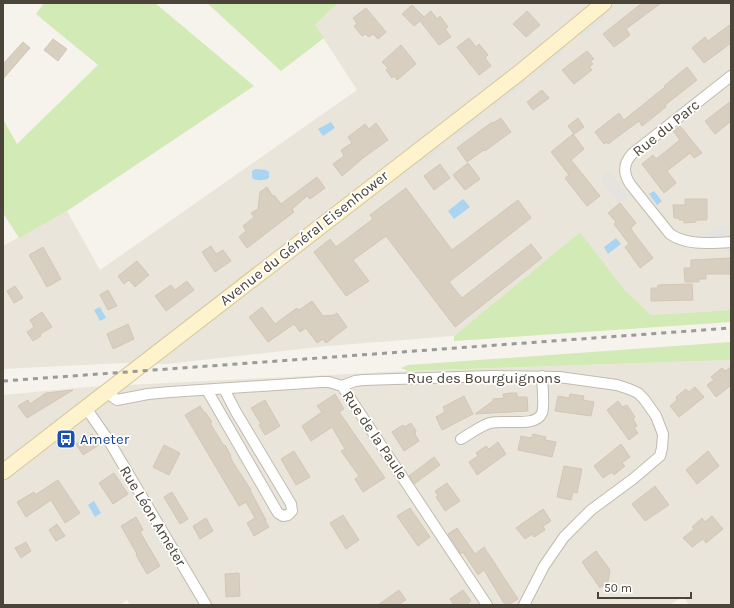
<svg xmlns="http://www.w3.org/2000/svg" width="734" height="608" font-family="Karla,sans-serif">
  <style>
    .residential { fill: #eae5da }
    .green { fill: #d2eab5 }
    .parking { fill: #e5e3e0 }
    .water { fill: #a9d4f2 }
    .building { fill: #d8cfc1; stroke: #d3c7b4 }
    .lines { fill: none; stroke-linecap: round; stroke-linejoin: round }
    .minor-casing { stroke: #c2bbae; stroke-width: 12 }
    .secondary-casing { stroke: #d6c79b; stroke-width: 17 }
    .minor { stroke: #fff; stroke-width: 10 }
    .secondary { stroke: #fff3cd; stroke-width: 15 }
    .rail { stroke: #9a9a9a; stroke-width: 3; stroke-dasharray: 5 5; stroke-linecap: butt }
    .labels { text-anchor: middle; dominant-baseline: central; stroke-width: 3.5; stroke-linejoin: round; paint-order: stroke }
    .street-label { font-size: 15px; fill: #4b4439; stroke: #fff }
    .transit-label { font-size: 15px; fill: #164399; stroke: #fff; text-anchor: start }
  </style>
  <rect width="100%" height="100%" fill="#f6f3ec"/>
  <g class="residential">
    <polygon points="338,3 731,3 731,310 651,315 624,289 580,232 454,336 328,346 167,364 123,363 3,369 3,246 67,211 100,270 357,90 315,25"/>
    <polygon points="731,360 731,605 689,605 683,596 670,605 130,605 127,600 120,605 3,605 3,395 87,387 408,371"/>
  </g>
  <g class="green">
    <polygon points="44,3 155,3 254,86 67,211 19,238 3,213 3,119 17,144 98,65 36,14"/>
    <polygon points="207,3 338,3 315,25 324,38 281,71"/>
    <polygon points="580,232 624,289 651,315 731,310 731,322 454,341 454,336"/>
    <polygon points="731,342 731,360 408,371 401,368 408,365"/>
  </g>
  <g class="parking">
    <polygon points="601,14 605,18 581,38 578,34"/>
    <polygon points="561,48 564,52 540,71 537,68"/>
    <polygon points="524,78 527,82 495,107 492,103"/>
    <polygon points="478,115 481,118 456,138 453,134"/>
    <polygon points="439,145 442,149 417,167 414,163"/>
    <polygon points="609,171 629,196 620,203 600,179"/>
    <polygon points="715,228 731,228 731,237 705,238"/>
  </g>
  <g class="water">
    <polygon points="331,122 335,128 323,136 318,129"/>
    <path d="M255 169 266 170 269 172V178C264 181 256 181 252 178V171Z"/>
    <polygon points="654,191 662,201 657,205 649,194"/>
    <polygon points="463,199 470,207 454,219 448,211"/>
    <polygon points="616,238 621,244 608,254 604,247"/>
    <polygon points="100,307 106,318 100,321 94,310"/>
    <polygon points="94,501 101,513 95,517 88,505"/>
  </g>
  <g class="building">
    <polygon points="642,3 661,3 626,29 630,35 614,47 603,34"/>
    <polygon points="412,5 424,17 431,11 437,19 440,16 448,27 445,29 451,37 439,45 420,21 414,26 402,14"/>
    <polygon points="366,8 386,32 378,39 373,34 369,37 365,34 362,36 354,26 357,24 353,18"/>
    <polygon points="527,11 540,25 526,37 513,24"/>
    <polygon points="731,24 731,43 704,63 692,48 705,37 708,41"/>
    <polygon points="469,38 476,47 479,44 488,55 485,58 491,66 479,75 457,47"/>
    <polygon points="53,39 67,49 58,61 44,50"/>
    <polygon points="23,42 30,48 3,79 3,64"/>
    <polygon points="401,45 416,64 397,80 394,76 392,78 386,70 388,68 382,62"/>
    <polygon points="587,51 594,59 590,61 593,64 589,67 592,70 574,84 562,70"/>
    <polygon points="687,67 697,80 665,105 666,107 642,126 639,121 608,144 607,142 604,144 595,132 619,113 624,120 665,87 664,86"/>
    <polygon points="542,90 549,98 533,110 527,102"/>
    <polygon points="731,101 731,121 715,134 705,121"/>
    <polygon points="501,118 511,132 485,151 484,150 467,162 457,148 492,122 493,123"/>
    <polygon points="578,118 584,127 574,134 568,126"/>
    <polygon points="376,123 388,140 363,158 342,176 333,164 344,156 341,150 352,143 348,137 365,124 369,129"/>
    <polygon points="680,126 702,153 694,158 690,153 667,171 676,183 664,193 642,164 653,155 656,159 680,140 673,131"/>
    <polygon points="573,134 584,149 571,160 600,196 587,206 565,178 569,175 551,152"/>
    <polygon points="468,163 480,179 465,190 453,175"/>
    <polygon points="440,164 450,178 434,190 424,176"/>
    <polygon points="317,177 325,188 310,199 307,196 292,209 294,212 247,248 239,237 246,231 243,226 254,217 251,213 258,209 260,192 267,187 273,197 274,195 281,204"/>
    <polygon points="406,188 452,250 518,200 531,218 449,282 462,298 531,244 542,258 455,327 386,236 353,260 369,281 346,296 314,252 330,239 336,247 373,219 370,215"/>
    <polygon points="685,199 707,199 707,220 696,220 696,222 684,223 684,220 679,220 679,218 674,218 673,205 685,205"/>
    <polygon points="620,203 636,223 631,228 633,232 653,258 640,268 625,247 629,244 614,224 616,222 608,213"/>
    <polygon points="211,246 216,254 223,250 231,261 215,272 202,252"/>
    <polygon points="43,247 61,279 47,287 29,255"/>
    <polygon points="731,258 731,274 706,274 706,279 699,279 699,282 685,282 684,268 691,268 691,260"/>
    <polygon points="137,261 149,275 135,287 129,280 124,284 118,276"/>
    <polygon points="187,281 194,290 166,311 155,296 171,285 175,290"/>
    <polygon points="692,284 693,300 651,301 651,288 658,288 658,285"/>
    <polygon points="15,286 23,298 14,303 7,291"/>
    <polygon points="108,290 117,306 108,310 100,295"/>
    <polygon points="312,301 323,316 334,315 337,313 347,327 326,343 323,339 317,343 306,328 300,332 294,324 268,342 249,317 262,307 275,324 297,308 299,310"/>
    <polygon points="42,312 52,327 40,334 41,336 33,341 27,332 34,327 30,320"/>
    <polygon points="128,324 134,339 113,349 107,334"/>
    <polygon points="731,367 731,385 716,397 707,385 714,380 711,377 722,368 725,371"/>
    <polygon points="695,387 704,397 679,417 670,406 677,400 676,397 686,389 689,392"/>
    <polygon points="73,390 27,418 18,406 28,400 30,404 46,393"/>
    <polygon points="509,393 517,393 517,397 527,397 528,411 475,414 493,401 493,399 504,398 503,394"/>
    <polygon points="335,394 344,409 339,412 385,478 363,492 355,479 359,476 341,451 345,449 332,427 311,441 302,426 322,412 317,406"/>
    <polygon points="570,394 584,396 583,400 594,402 591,416 555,411 558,396 569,398"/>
    <polygon points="464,396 473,414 442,430 436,417 445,412 443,407"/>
    <polygon points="265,400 280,426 265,435 259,425 261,424 251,408"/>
    <polygon points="618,401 622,407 627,405 635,417 633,419 637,426 634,428 638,433 629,440 607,410"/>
    <polygon points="200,406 204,412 205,412 212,422 210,423 224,446 225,445 231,456 230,457 234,464 251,490 250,490 266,520 265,520 269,527 254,536 247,523 255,518 246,502 239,506 185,415"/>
    <polygon points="411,423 416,431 415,434 419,441 404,451 392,432 403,425 404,427"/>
    <polygon points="92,434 99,445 83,455 76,444"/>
    <polygon points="533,434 546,437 545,440 556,442 552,457 518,450 521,436 531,438"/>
    <polygon points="498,442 506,454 477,475 469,462 478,456 476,453 486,446 489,449"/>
    <polygon points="621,444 630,457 622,463 625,466 614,475 612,472 603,478 594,466"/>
    <polygon points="164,445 180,453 169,475 153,467"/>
    <polygon points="294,451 310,477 296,485 281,459"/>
    <polygon points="708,451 719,466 697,484 686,470"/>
    <polygon points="434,457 440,465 414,484 409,476"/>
    <polygon points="564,466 582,469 577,493 573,492 571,500 557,497"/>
    <polygon points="114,473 128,494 113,504 99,483"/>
    <polygon points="58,480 80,513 65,523 51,500 26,517 17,502 34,492 35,495"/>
    <polygon points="447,483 460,501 445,511 436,497 438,496 435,491"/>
    <polygon points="655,486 669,505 645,521 632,504"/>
    <polygon points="172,492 188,519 180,524 164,497"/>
    <polygon points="410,508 430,537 418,546 397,516"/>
    <polygon points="543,509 551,521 543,526 545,530 540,533 534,537 532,534 525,539 516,528"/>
    <polygon points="343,515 359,540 346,549 330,523"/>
    <polygon points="712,516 723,529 706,543 703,539 692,547 683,538 694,529 692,527 702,518 705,522"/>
    <polygon points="136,517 143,530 140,532 160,566 147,574 136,555 137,554 121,526"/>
    <polygon points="206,518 213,531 200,539 193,526"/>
    <polygon points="57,524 65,536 56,541 49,530"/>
    <polygon points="457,528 475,554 484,547 518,599 508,605 505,605 484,570 478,575 463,552 461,554 448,534"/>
    <polygon points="26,542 31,551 21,558 15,548"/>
    <polygon points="596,551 610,570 608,582 600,588 582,562"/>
    <polygon points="239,573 240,596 226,597 225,574"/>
    <polygon points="399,590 406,600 398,605 378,605"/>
    <polygon points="463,590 471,601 466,605 454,605 450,599"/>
  </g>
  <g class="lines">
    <defs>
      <g id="minor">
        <path d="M731 76 632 154C623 164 623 173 630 184L670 234C688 246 710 243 731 242"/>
        <polyline points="342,386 355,381 363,380 492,376 559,377 617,385 629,389 638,393 644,399 656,416 663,434 662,448 660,456 633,479 591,510 564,537 544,566 524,605"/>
        <polyline points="207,390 278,513 283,516 288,515 292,511 291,504 236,412 224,389"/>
        <polyline points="106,392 117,400 148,394 170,392 321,382 329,382 342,386 487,605"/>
        <polyline points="86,408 109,441 206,605"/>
        <path d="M461 439C470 434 480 426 490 423 504 419 536 428 542 413 545 405 542 385 542 376"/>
      </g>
      <polyline id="secondary" points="3,472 519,73 604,3"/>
    </defs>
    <use href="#minor" class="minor-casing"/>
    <use href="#secondary" class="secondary-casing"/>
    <use href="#minor" class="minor"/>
    <use href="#secondary" class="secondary"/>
    <polyline class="rail" points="3,381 731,328"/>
  </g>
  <defs>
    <symbol id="bus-square" viewBox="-11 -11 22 22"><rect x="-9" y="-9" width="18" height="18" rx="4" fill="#1a4fb4" stroke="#fff"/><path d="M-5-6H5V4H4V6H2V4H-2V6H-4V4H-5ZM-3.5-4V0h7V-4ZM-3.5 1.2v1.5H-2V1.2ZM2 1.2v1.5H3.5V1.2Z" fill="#fff"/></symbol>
  </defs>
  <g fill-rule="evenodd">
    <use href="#bus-square" x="55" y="428" width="22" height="22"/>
  </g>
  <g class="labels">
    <g class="street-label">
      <text transform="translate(666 128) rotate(-39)">Rue du Parc</text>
      <text transform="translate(304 238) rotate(-38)">Avenue du Général Eisenhower</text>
      <text x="484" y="378">Rue des Bourguignons</text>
      <text transform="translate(375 435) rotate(56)">Rue de la Paule</text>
      <text transform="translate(153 516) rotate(59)">Rue Léon Ameter</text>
    </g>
    <g class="transit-label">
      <text x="80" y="439">Ameter</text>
    </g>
  </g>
  <rect width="734" height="608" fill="none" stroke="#4b4439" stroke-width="8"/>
  <path d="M598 592v6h93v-6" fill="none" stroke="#4b4439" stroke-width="2"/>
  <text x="604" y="592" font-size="12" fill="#4b4439" stroke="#ffffff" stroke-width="3" paint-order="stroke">50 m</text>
</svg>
